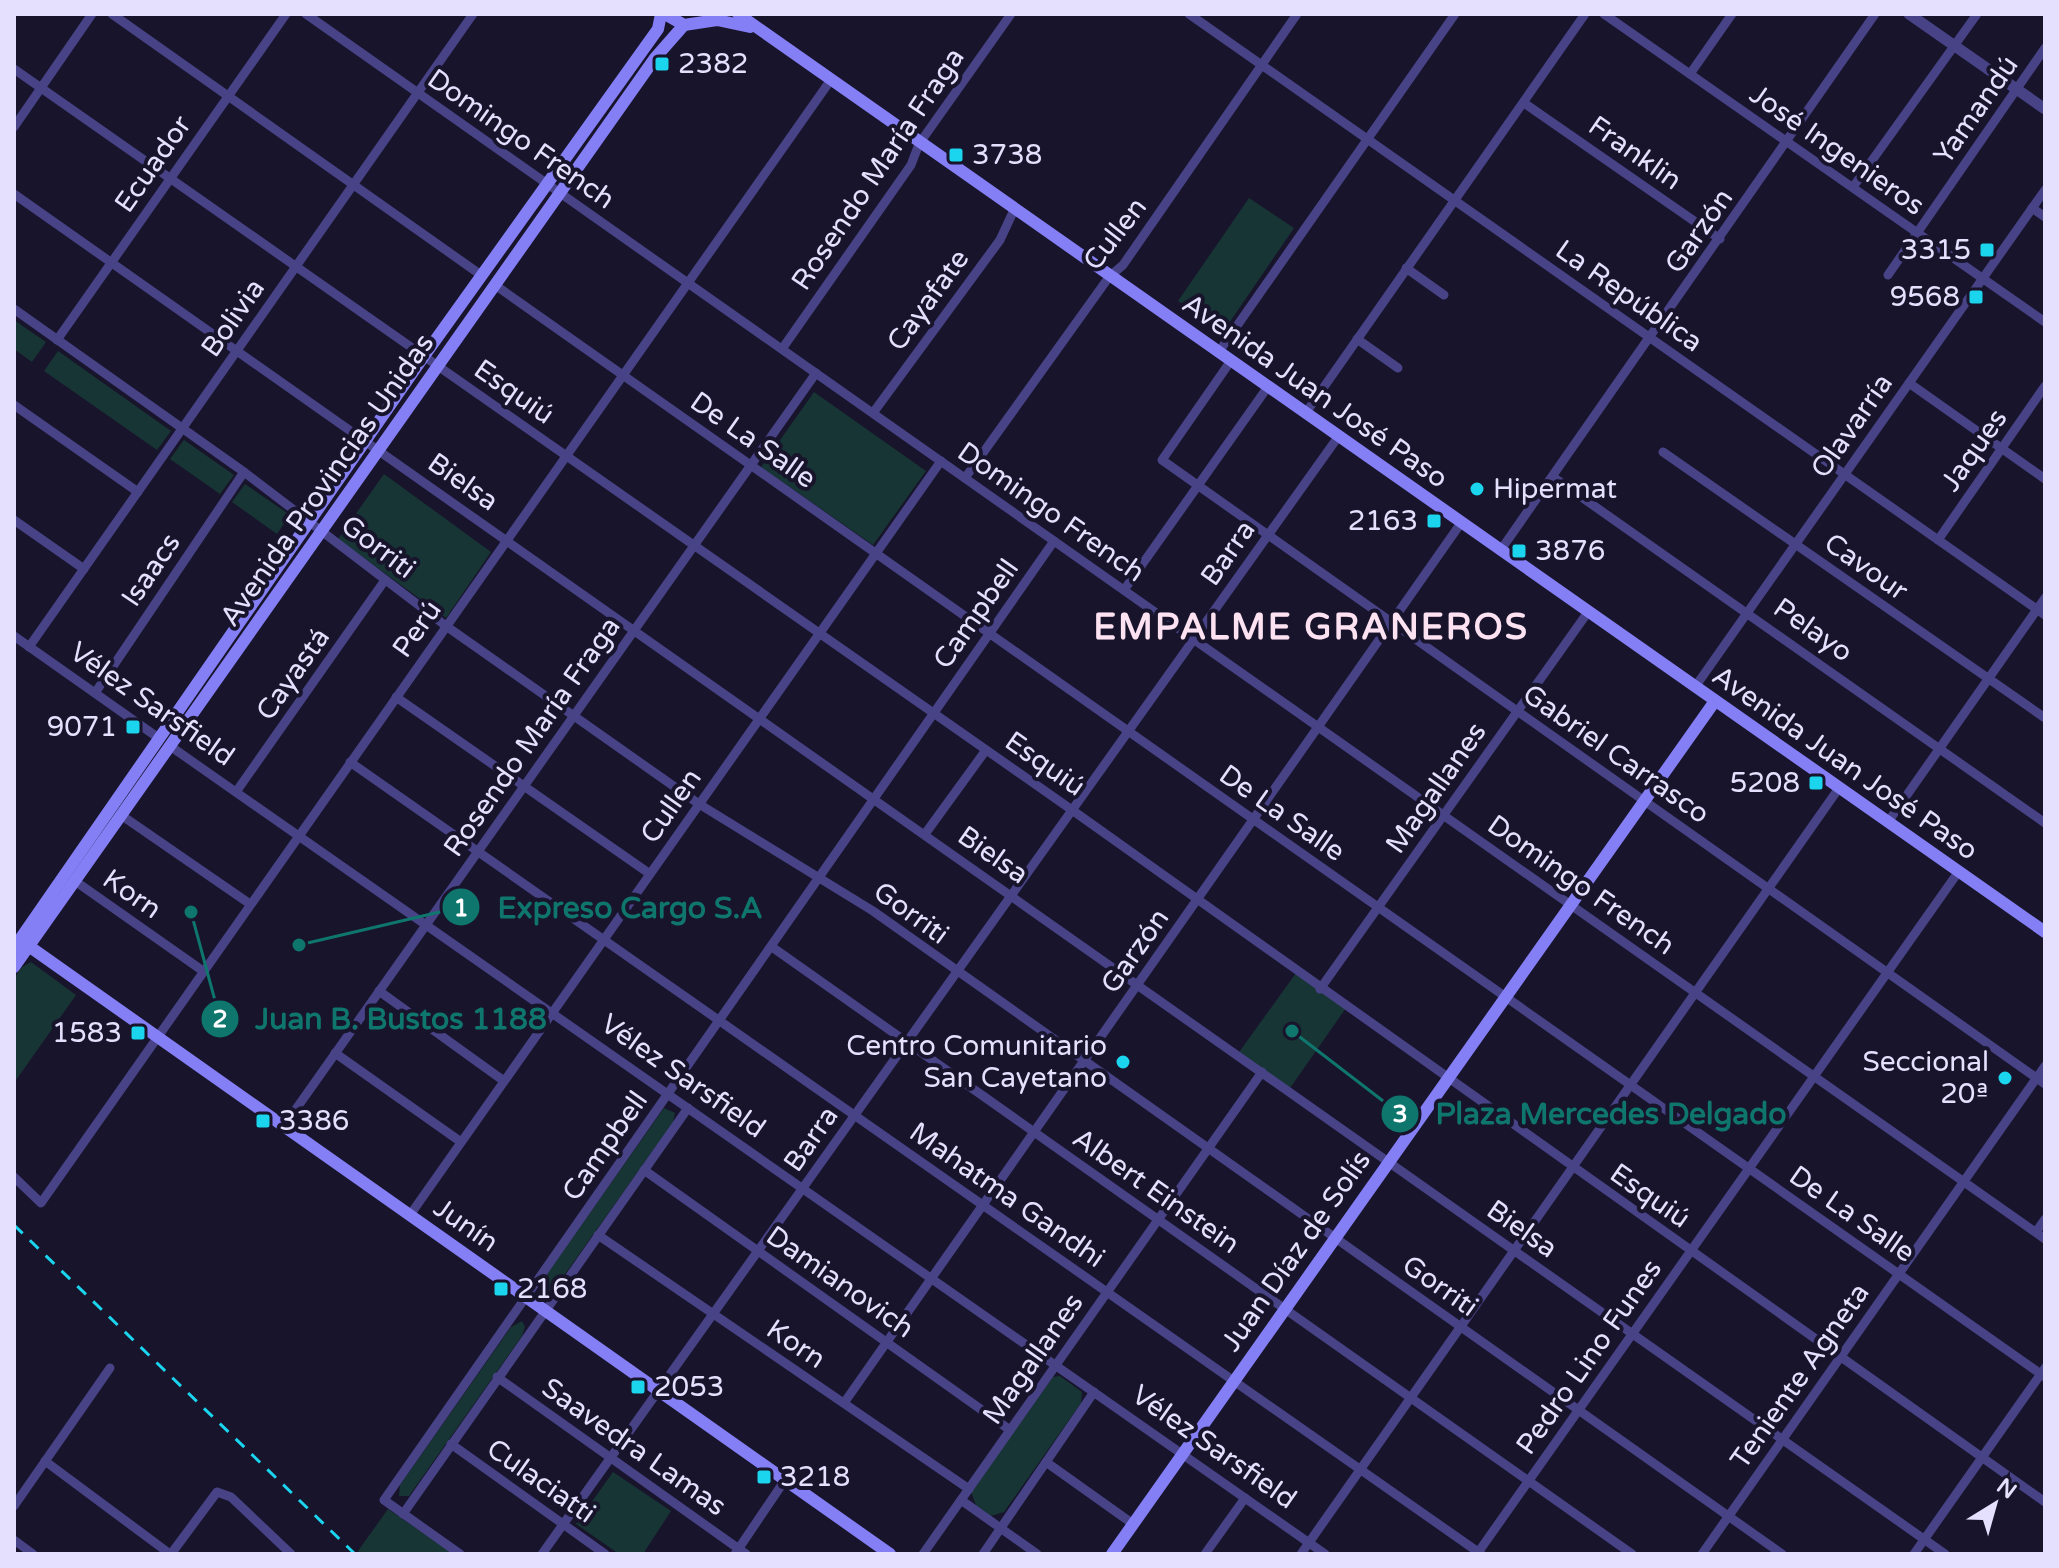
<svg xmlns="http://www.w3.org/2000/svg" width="2059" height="1568" font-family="'Varela Round',sans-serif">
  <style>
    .green { fill: #173534 }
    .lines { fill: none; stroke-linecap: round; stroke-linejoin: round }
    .minor { stroke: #474386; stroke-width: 9 }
    .tertiary { stroke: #474386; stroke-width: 11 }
    .secondary { stroke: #847ff5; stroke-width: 12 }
    .rail { stroke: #1bd4ed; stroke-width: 3; stroke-dasharray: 12 10; stroke-linecap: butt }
    .poi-dot { fill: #1bd4ed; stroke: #18142b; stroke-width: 3 }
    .labels { text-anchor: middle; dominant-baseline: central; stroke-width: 8; stroke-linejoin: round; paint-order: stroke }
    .poi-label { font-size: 28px; fill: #e4e0fd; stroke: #18142b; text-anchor: start }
    .street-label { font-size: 28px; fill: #e4e0fd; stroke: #18142b }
    .district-label { font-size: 36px; font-weight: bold; letter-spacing: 2px; fill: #fde2f2; stroke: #18142b }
    .leader { fill: none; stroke: #0f766e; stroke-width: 3 }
    .callout-dot { fill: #0f766e; stroke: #18142b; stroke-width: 3 }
    .mark-label { font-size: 24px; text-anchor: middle; font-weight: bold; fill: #fff }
    .callout-label { font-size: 30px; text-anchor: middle; font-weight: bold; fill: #0f766e; stroke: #18142b; stroke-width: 8; stroke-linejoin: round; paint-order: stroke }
  </style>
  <rect width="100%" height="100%" fill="#18142b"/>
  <g class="green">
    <polygon points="1249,198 1294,228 1223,332 1178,301"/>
    <polygon points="14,320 46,342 32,362 14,349"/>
    <polygon points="58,351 171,431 157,450 44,371"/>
    <polygon points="814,392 926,471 873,545 761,467"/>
    <polygon points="184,440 234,475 220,494 170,459"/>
    <polygon points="384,474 491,552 446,618 338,539"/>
    <polygon points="245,484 290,515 277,534 232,502"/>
    <polygon points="31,962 76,995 14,1083 14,978 22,967"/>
    <polygon points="1296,973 1346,1008 1288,1091 1237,1055"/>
    <polygon points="664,1108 675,1113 673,1122 553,1291 545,1291 542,1281"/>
    <polygon points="522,1321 525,1327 522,1336 409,1496 399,1496 400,1485 511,1327"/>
    <polygon points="1060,1376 1082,1392 1081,1403 1004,1512 991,1516 976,1505 971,1492 1053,1377"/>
    <polygon points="613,1472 671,1511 643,1554 619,1554 576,1524"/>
    <polygon points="388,1509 453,1554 361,1554 358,1551"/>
  </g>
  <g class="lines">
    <g class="minor">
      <polyline points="112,14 481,275"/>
      <polyline points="306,14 2045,1239"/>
      <polyline points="1189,14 2045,615"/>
      <polyline points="1604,14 2045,322"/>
      <polyline points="14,69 1072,810 2045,1502"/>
      <polyline points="1690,74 1732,14"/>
      <polyline points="1524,103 1720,239"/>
      <polyline points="14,127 92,14"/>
      <polyline points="1853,187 1977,14"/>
      <polyline points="14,194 1945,1554"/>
      <polyline points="2032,208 2045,217"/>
      <polyline points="1406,268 1444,295"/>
      <polyline points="1888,275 2045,48"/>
      <polyline points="495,285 2045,1377"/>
      <polyline points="14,309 244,472 446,626 699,804 873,911 1782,1554"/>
      <polyline points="1357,339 1398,368"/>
      <polyline points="57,340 286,14"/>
      <polyline points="782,349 911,165 919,144 1011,14"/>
      <polyline points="1218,353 1455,14"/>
      <polyline points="1230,362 1162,460 2045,1084"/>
      <polyline points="1909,383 2045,479"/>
      <polyline points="14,405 138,492"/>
      <polyline points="873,413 1000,240 1014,210"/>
      <polyline points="1305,414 1585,14"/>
      <polyline points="1663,452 2045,718"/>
      <polyline points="1553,477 2045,823"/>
      <polyline points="965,478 1109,277 1123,265 1297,14"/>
      <polyline points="14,520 84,569"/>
      <polyline points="1938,540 2045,386"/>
      <polyline points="1500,551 1875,14"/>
      <polyline points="1124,590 1267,388"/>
      <polyline points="14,636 160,739"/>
      <polyline points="29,647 473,14"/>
      <polyline points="1695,687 2045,190"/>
      <polyline points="95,693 244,472"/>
      <polyline points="396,697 650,874"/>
      <polyline points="170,746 1325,1554"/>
      <polyline points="350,762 1481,1554"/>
      <polyline points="236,792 385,580"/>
      <polyline points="121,815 250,904"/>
      <polyline points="1888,822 2045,598"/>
      <polyline points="925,834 986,750"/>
      <polyline points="75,881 203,971"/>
      <polyline points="772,947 1632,1554"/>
      <polyline points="1320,989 1588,612"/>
      <polyline points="379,991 504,1081"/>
      <polyline points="335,1053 461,1142"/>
      <polyline points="284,1126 816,373"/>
      <polyline points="644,1170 1010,1430"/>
      <polyline points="14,1177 41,1203 830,81"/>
      <polyline points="410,1215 941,461"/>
      <polyline points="2036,1232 2045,1219"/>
      <polyline points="598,1235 969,1489"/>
      <polyline points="497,1377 746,1554"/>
      <polyline points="844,1403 1461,523"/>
      <polyline points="451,1444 605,1554"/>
      <polyline points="45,1461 170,1554"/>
      <polyline points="1046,1462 1133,1524"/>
      <polyline points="961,1500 1037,1554"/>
      <polyline points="14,1506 110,1368"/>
      <polyline points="403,1514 688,1108"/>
      <polyline points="14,1540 33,1554"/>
      <polyline points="171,1554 217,1492 231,1497 291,1554"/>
      <polyline points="460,1554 384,1500 1054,541"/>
      <polyline points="542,1554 1338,437"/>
      <polyline points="735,1554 785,1480"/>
      <polyline points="923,1554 1262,1072"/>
      <polyline points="983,1554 1094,1392"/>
      <polyline points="1205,1554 1245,1498"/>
      <polyline points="1301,1554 1839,788"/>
      <polyline points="1477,1554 1959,871"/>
      <polyline points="1702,1554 2045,1066"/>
      <polyline points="1914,1554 2045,1368"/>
    </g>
    <polyline class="tertiary" points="1909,14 2045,109"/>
    <g class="secondary">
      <polyline points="665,14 684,25 717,20 750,27"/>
      <polyline points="738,14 2045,932"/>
      <polyline points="23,942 890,1554"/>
      <polyline points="14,948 424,356 658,29 661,14"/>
      <polyline points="14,967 655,58 684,25"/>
      <polyline points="1112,1554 1715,701"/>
    </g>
    <polyline class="rail" points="14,1225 355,1554"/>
  </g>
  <g class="poi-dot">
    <rect x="654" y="56" width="16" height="16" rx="4"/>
    <rect x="948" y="147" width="16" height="16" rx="4"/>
    <rect x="1979" y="242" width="16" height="16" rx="4"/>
    <rect x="1968" y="289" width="16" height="16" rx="4"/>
    <circle cx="1477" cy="489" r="8"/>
    <rect x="1426" y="513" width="16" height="16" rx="4"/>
    <rect x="1511" y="543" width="16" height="16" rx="4"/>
    <rect x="125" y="719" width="16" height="16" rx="4"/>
    <rect x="1808" y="775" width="16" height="16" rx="4"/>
    <rect x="130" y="1025" width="16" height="16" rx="4"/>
    <circle cx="1123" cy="1062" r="8"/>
    <circle cx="2005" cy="1078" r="8"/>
    <rect x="255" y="1113" width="16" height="16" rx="4"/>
    <rect x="493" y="1281" width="16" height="16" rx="4"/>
    <rect x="630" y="1379" width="16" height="16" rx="4"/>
    <rect x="756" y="1469" width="16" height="16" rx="4"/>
  </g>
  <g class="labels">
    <g class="poi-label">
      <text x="678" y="64">2382</text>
      <text x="972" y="155">3738</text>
      <text x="1971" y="250" text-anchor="end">3315</text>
      <text x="1960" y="297" text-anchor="end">9568</text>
      <text x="1493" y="489">Hipermat</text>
      <text x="1418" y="521" text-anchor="end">2163</text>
      <text x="1535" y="551">3876</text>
      <text x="117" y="727" text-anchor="end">9071</text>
      <text x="1800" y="783" text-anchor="end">5208</text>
      <text x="122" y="1033" text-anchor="end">1583</text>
      <text x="1107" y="1046" text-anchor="end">Centro Comunitario<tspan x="1107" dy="32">San Cayetano</tspan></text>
      <text x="1989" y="1062" text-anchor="end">Seccional<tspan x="1989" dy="32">20ª</tspan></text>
      <text x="279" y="1121">3386</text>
      <text x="517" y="1289">2168</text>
      <text x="654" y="1387">2053</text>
      <text x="780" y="1477">3218</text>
    </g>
    <g class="street-label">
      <text transform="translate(1976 110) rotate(-55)">Yamandú</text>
      <text transform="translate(521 139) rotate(35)">Domingo French</text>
      <text transform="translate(1837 150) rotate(35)">José Ingenieros</text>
      <text transform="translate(1635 153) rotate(35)">Franklin</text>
      <text transform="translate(153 164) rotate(-55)">Ecuador</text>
      <text transform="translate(878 169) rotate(-56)">Rosendo María Fraga</text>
      <text transform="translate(1699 231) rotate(-55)">Garzón</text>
      <text transform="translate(1115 234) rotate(-52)">Cullen</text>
      <text transform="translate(1629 296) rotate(35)">La República</text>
      <text transform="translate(928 300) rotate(-54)">Cayafate</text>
      <text transform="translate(233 318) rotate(-55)">Bolivia</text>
      <text transform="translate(1315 391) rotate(35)">Avenida Juan José Paso</text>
      <text transform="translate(514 392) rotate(35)">Esquiú</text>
      <text transform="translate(1852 426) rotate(-55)">Olavarría</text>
      <text transform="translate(753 440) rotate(35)">De La Salle</text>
      <text transform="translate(1974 450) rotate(-55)">Jaques</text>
      <text transform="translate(327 480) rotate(-55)">Avenida Provincias Unidas</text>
      <text transform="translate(463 482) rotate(35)">Bielsa</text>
      <text transform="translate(1051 512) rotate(35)">Domingo French</text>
      <text transform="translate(378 547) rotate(37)">Gorriti</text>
      <text transform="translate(1228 553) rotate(-55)">Barra</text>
      <text transform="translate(1866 567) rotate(35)">Cavour</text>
      <text transform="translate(151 570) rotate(-56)">Isaacs</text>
      <text transform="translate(976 614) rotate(-55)">Campbell</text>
      <text transform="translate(417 629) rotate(-55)">Perú</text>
      <text transform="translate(1813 630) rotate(35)">Pelayo</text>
      <text transform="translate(293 674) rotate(-55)">Cayastá</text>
      <text transform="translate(152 704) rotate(35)">Vélez Sarsfield</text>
      <text transform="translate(532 737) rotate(-55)">Rosendo María Fraga</text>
      <text transform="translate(1616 754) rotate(35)">Gabriel Carrasco</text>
      <text transform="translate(1845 763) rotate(35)">Avenida Juan José Paso</text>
      <text transform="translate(1045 764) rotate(35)">Esquiú</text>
      <text transform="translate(1436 788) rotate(-55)">Magallanes</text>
      <text transform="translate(671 806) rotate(-55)">Cullen</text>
      <text transform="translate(1282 813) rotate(35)">De La Salle</text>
      <text transform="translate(993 855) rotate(35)">Bielsa</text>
      <text transform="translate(1581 885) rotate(35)">Domingo French</text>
      <text transform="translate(132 894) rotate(35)">Korn</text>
      <text transform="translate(911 913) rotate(36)">Gorriti</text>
      <text transform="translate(1135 951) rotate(-55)">Garzón</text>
      <text transform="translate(683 1076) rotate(35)">Vélez Sarsfield</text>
      <text transform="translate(811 1139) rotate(-55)">Barra</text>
      <text transform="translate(605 1146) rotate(-55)">Campbell</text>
      <text transform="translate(1156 1191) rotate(35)">Albert Einstein</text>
      <text transform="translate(1007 1195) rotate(35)">Mahatma Gandhi</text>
      <text transform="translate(1650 1196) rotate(35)">Esquiú</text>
      <text transform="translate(1852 1214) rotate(35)">De La Salle</text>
      <text transform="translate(466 1225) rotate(35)">Junín</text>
      <text transform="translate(1522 1229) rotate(35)">Bielsa</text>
      <text transform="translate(1296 1251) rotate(-55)">Juan Díaz de Solís</text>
      <text transform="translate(840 1282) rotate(35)">Damianovich</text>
      <text transform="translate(1440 1286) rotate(35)">Gorriti</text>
      <text transform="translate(796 1344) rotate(34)">Korn</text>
      <text transform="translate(1589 1357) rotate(-55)">Pedro Lino Funes</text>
      <text transform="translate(1033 1359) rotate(-55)">Magallanes</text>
      <text transform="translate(1800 1376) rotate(-55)">Teniente Agneta</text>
      <text transform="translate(634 1447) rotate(35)">Saavedra Lamas</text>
      <text transform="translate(1214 1447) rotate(35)">Vélez Sarsfield</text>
      <text transform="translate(541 1481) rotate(35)">Culaciatti</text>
    </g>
    <g class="district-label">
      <text x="1311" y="627">EMPALME GRANEROS</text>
    </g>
  </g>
  <path class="leader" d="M299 945L461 907M191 912L220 1019M1292 1031L1400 1114"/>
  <g class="callout-dot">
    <circle cx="299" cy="945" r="8"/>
    <circle cx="191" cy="912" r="8"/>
    <circle cx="1292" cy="1031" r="8"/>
    <circle cx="461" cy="907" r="20"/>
    <circle cx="220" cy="1019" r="20"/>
    <circle cx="1400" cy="1114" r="20"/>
  </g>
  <g class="mark-label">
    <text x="461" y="916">1</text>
    <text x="220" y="1027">2</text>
    <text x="1400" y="1122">3</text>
  </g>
  <g class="callout-label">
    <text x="630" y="918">Expreso Cargo S.A</text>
    <text x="401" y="1029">Juan B. Bustos 1188</text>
    <text x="1611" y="1124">Plaza Mercedes Delgado</text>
  </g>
  <rect width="2059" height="1568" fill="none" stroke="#e4e0fd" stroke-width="32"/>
  <g transform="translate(1995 1504) rotate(37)" stroke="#18142b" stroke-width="6" paint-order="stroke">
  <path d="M0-6L14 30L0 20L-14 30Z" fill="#e4e0fd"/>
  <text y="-12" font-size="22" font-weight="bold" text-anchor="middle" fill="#e4e0fd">N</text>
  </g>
</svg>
